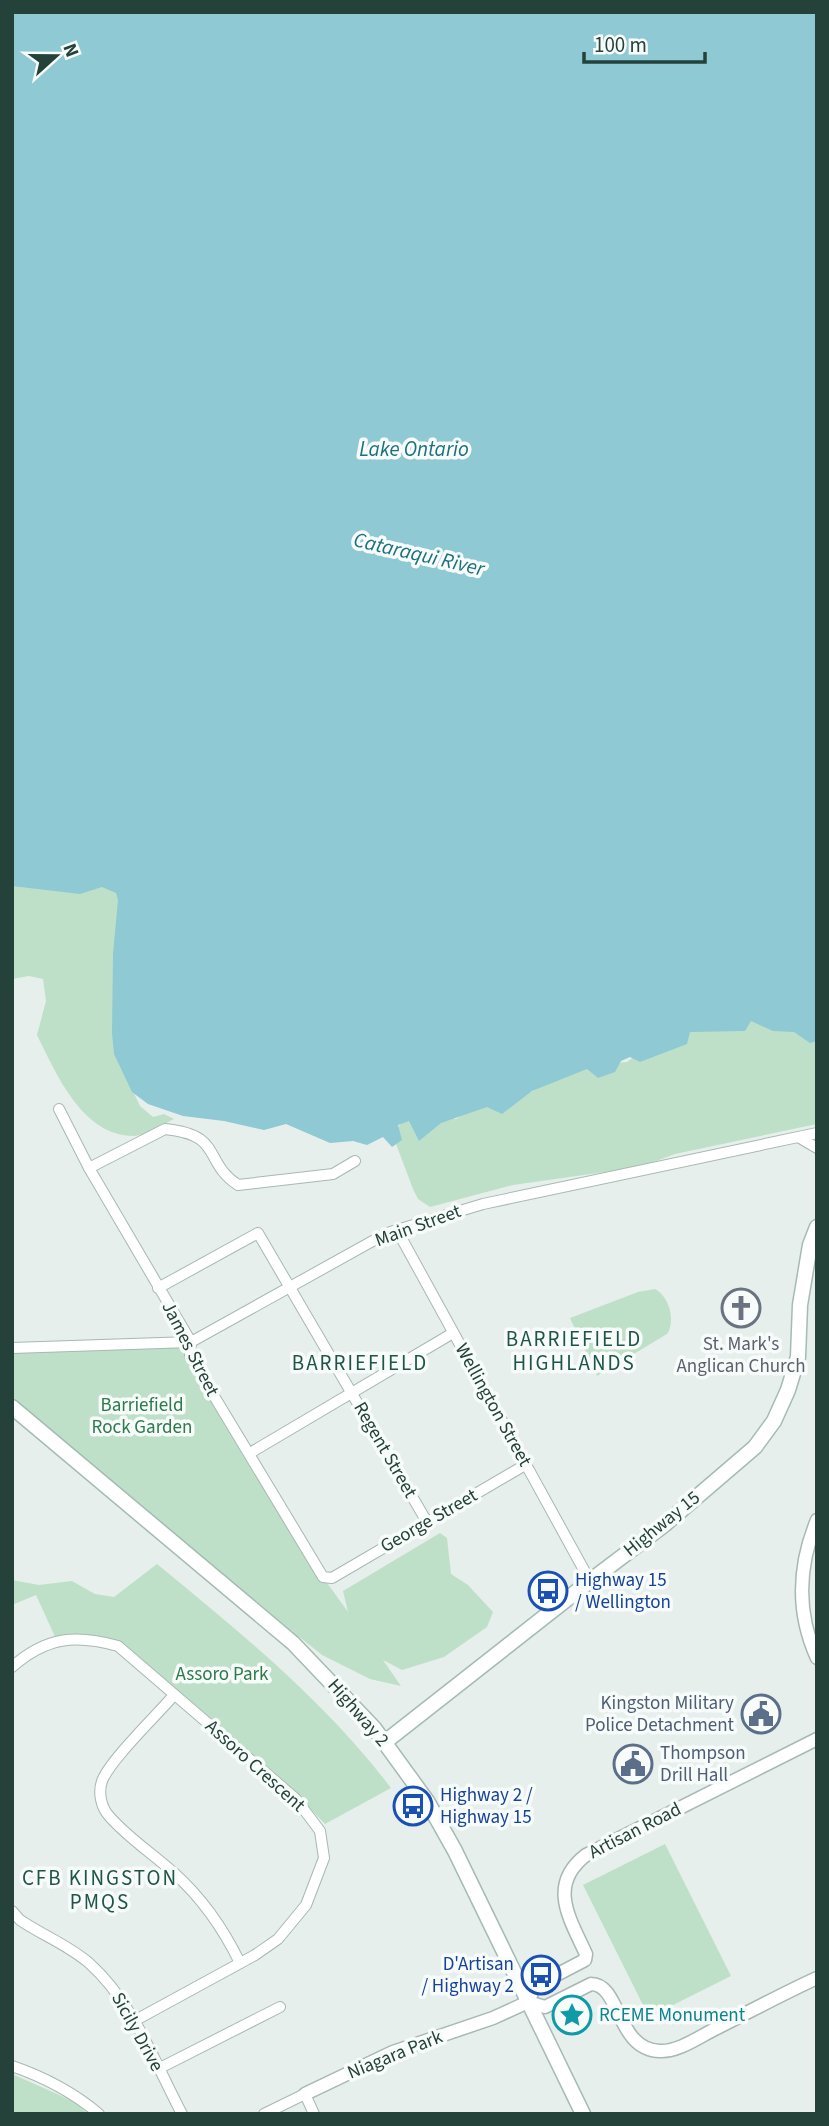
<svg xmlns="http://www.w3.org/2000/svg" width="829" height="2126" font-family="'Source Sans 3',sans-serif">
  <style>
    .green { fill: #bfe0c8 }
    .water { fill: #8ec9d4 }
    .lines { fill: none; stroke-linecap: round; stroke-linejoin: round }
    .minor-casing { stroke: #a8b8b2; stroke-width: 12 }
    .tertiary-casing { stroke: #a8b8b2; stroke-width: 15 }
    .secondary-casing { stroke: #a4bbb3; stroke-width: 17 }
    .minor { stroke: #fff; stroke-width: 10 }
    .tertiary { stroke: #fff; stroke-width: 12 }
    .secondary { stroke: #fff; stroke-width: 14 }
    .labels { text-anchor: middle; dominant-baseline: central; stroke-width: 7; stroke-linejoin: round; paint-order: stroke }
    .street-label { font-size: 19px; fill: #24423a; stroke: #f7fbf9 }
    .worship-label { font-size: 19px; fill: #5b616d; stroke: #f7fbf9 }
    .park-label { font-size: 19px; fill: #2d7a4b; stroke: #f7fbf9 }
    .transit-label { font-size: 19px; fill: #164399; stroke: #f7fbf9; text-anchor: start }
    .service-label { font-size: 19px; fill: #4e5e75; stroke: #f7fbf9; text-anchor: end }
    .culture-label { font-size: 19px; fill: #0d838f; stroke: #f7fbf9; text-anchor: start }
    .water-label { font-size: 21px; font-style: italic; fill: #1c6f80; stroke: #f7fbf9 }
    .neighbourhood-label { font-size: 21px; letter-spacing: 2px; fill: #1f5548; stroke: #f7fbf9 }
  </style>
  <rect width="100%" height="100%" fill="#e6efeb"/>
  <g class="green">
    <path d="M106 877 127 891 123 1070 140 1106 153 1117 164 1114 174 1119C163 1124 146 1136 134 1136 82 1136 56 1073 37 1035L46 1001 43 979 29 976 12 979V883Z"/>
    <polygon points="701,1015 765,1015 817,1024 817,1124 675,1154 640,1167 513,1185 430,1207 418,1199 413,1189 393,1136 411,1106 456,1119 495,1094 529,1093 547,1083 566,1066 627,1062 645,1048"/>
    <path d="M655 1289C669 1296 676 1321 667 1334L597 1376 570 1318 638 1292Z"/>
    <polygon points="191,1342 190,1354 320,1573 348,1612 343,1591 440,1533 447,1538 451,1574 468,1585 493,1612 487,1627 444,1657 402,1670 383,1660 401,1686 370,1679 322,1655 12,1406 12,1348"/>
    <path d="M157 1564C241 1633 325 1701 391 1788L325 1824 299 1797 128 1647 102 1640 57 1641 36 1595 12 1605V1580L39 1585 72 1581 95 1594 114 1597Z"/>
    <polygon points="665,1844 731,1976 649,2017 583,1885"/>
    <polygon points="12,2074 73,2101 88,2114 12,2114"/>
  </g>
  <polygon class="water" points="12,12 817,12 817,1041 810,1043 794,1032 773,1031 751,1021 745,1031 690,1032 687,1044 640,1062 630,1057 621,1061 615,1072 598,1078 587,1069 532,1091 502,1114 487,1107 441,1123 419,1141 409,1121 398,1125 402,1140 392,1147 383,1137 367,1145 353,1141 330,1143 286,1124 264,1130 224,1121 183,1116 148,1104 132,1092 114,1054 112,1033 113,954 118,900 116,893 102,887 80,894 12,886"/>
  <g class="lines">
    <defs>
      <g id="minor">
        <polyline points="59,1109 89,1168 191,1342 190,1354 211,1391 323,1577 332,1578 525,1465"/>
        <polyline points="800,1138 817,1148"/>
        <path d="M89 1168 165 1129C224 1135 202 1161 238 1185L333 1174 355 1161"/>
        <polyline points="397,1230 590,1581"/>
        <polyline points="158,1288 258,1233 427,1522"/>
        <polyline points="12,1348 191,1342 387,1233 483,1204 817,1133"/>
        <polyline points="250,1453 453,1333"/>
        <path d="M12 1667C46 1637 75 1634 118 1646L296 1799 320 1831 324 1858 306 1905 278 1939 255 1955 134 2021"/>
        <path d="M174 1695C157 1715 110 1760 102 1781 98 1793 101 1807 109 1816 127 1837 153 1854 174 1873 202 1898 224 1930 240 1963"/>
        <path d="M12 1911 20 1920C42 1935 68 1945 89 1963 133 2002 155 2063 182 2114"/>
        <path d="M12 2066C44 2077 73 2092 99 2114"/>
        <polyline points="158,2069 280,2007"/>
        <polyline points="264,2114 305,2094 314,2114"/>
      </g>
      <g id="tertiary">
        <path d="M817 1520C798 1566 796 1612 817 1658"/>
        <path d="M528 2002 535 1986 585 1960 586 1954C570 1919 547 1885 586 1855L817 1739"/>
        <path d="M528 2002 545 2007 591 1984C621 1984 616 2050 660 2051 678 2052 699 2037 715 2029 749 2012 782 1994 817 1978"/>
        <polyline points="305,2094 393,2052 493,2018 528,2002"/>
      </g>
      <g id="secondary">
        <polyline points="12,1407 293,1643 374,1728 427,1801 455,1851 583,2114"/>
        <polyline points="385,1742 590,1581 664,1525 755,1447 774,1421 788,1390 798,1357 800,1305 810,1245 817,1227"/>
      </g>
    </defs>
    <use href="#minor" class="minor-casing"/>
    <use href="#tertiary" class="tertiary-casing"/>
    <use href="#secondary" class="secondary-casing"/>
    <use href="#minor" class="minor"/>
    <use href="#tertiary" class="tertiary"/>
    <use href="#secondary" class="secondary"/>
  </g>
  <defs>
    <symbol id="church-ring" viewBox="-11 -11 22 22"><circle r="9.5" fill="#f7fbf9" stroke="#6b7280" stroke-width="1.5"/><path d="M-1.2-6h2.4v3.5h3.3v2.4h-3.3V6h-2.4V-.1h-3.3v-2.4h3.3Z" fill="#6b7280"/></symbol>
    <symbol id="bus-ring" viewBox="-11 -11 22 22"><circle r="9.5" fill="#f7fbf9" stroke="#1a4fb4" stroke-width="1.5"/><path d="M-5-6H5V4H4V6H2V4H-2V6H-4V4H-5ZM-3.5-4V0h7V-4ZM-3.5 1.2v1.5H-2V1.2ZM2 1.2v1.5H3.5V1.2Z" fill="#1a4fb4"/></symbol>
    <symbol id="civic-ring" viewBox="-11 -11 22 22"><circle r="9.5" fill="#f7fbf9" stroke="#5c6f8a" stroke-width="1.5"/><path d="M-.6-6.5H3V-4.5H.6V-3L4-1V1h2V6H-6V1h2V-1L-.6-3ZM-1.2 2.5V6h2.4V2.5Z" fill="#5c6f8a"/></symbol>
    <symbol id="sight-ring" viewBox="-11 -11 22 22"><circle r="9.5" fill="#f7fbf9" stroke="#0f9aa8" stroke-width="1.5"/><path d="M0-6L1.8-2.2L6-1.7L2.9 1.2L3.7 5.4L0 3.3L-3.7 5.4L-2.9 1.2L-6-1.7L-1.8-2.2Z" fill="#0f9aa8"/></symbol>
  </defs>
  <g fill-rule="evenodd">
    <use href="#church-ring" x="719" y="1286" width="44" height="44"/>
    <use href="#bus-ring" x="526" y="1569" width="44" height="44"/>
    <use href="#civic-ring" x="739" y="1692" width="44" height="44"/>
    <use href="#civic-ring" x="611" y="1742" width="44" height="44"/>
    <use href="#bus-ring" x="391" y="1784" width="44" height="44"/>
    <use href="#bus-ring" x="519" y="1953" width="44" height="44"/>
    <use href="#sight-ring" x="550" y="1993" width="44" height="44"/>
  </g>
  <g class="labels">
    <g class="street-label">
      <text transform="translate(418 1226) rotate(-20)">Main Street</text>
      <text transform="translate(190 1349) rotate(63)">James Street</text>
      <text transform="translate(493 1405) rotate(61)">Wellington Street</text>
      <text transform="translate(385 1450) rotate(60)">Regent Street</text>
      <text transform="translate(429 1521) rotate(-30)">George Street</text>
      <text transform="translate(662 1524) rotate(-39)">Highway 15</text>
      <text transform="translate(358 1713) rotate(49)">Highway 2</text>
      <text transform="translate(255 1766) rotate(42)">Assoro Crescent</text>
      <text transform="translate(635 1831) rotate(-27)">Artisan Road</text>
      <text transform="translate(137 2032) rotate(61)">Sicily Drive</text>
      <text transform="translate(395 2055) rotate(-22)">Niagara Park</text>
    </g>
    <g class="worship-label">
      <text x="741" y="1344">St. Mark's<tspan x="741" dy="22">Anglican Church</tspan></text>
    </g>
    <g class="park-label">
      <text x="142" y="1405">Barriefield<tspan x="142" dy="22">Rock Garden</tspan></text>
      <text x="222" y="1674">Assoro Park</text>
    </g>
    <g class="transit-label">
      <text x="575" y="1580">Highway 15<tspan x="575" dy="22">/ Wellington</tspan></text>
      <text x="440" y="1795">Highway 2 /<tspan x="440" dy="22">Highway 15</tspan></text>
      <text x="514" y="1964" text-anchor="end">D'Artisan<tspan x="514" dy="22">/ Highway 2</tspan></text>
    </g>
    <g class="service-label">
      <text x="734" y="1703">Kingston Military<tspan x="734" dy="22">Police Detachment</tspan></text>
      <text x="660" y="1753" text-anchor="start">Thompson<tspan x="660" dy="22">Drill Hall</tspan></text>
    </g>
    <g class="culture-label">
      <text x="599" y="2015">RCEME Monument</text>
    </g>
    <g class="water-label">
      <text x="414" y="449">Lake Ontario</text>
      <text transform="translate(419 554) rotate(13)">Cataraqui River</text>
    </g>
    <g class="neighbourhood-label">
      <text x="574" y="1339">BARRIEFIELD<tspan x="574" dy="24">HIGHLANDS</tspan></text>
      <text x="360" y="1363">BARRIEFIELD</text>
      <text x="100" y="1878">CFB KINGSTON<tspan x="100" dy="24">PMQS</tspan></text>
    </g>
  </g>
  <rect width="829" height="2126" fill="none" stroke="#24423a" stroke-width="28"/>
  <g transform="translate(56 56) rotate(69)" stroke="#f7fbf9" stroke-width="5" paint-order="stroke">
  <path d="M0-5L12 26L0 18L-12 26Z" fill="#24423a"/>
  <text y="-10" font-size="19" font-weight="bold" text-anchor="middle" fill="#24423a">N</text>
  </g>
  <path d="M584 52v10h121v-10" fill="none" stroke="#24423a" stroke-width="3.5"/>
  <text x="594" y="52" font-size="21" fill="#24423a" stroke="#f7fbf9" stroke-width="5" paint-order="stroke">100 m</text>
</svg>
